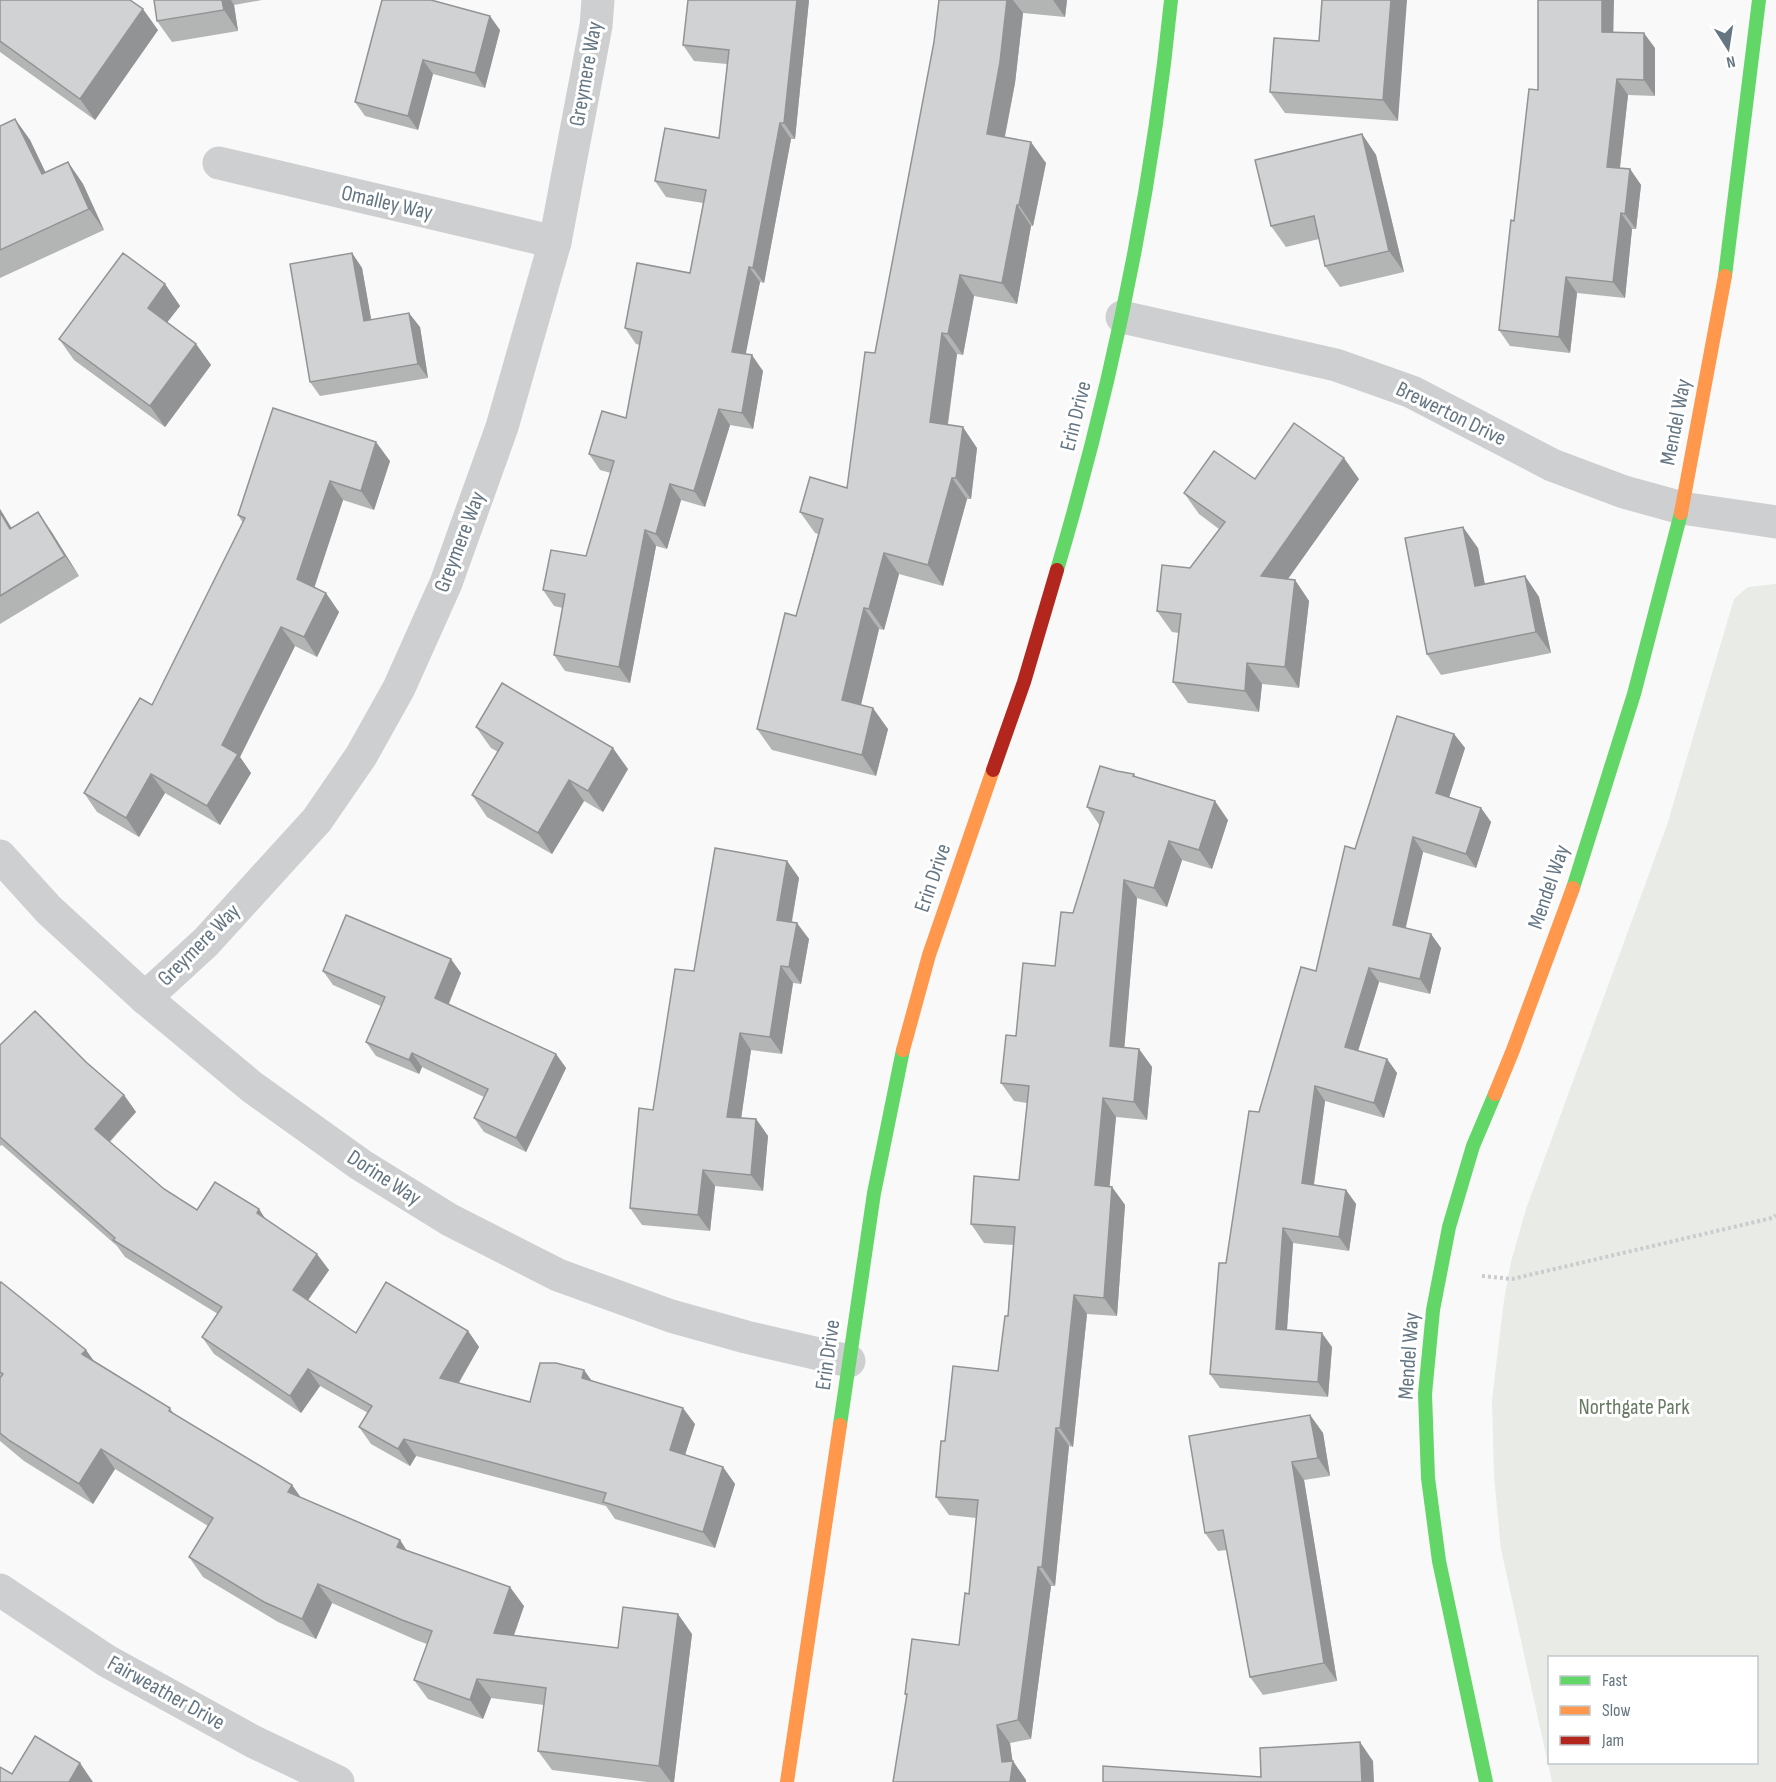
<svg xmlns="http://www.w3.org/2000/svg" width="1776" height="1782" font-family="'Sofia Sans Condensed',sans-serif">
  <style>
    .green { fill: #e8ebe6; fill-rule: evenodd }
    .lines { fill: none; stroke-linecap: round; stroke-linejoin: round }
    .path { stroke: #cbcccd; stroke-width: 4; stroke-dasharray: 3 3; stroke-linecap: butt }
    .street { stroke: #cecfd0; stroke-width: 33 }
    .fast { stroke: #63d668; stroke-width: 14 }
    .slow { stroke: #ff974d; stroke-width: 14 }
    .jam { stroke: #b3261e; stroke-width: 14 }
    .wall { fill: #b3b5b5 }
    .shaded-wall { fill: #929394 }
    .building { fill: #d0d2d3; stroke: #929394; stroke-width: 1.5 }
    .labels { text-anchor: middle; dominant-baseline: central; stroke-width: 6; stroke-linejoin: round; paint-order: stroke }
    .street-label { font-size: 22px; fill: #657683; stroke: #fff }
    .park-label { font-size: 22px; fill: #687a64; stroke: #fff }
  </style>
  <rect width="100%" height="100%" fill="#f9f9f9"/>
  <path class="green" d="M1776 584V1782H1552L1501 1549 1494 1476 1492 1400 1504 1300 1511 1262 1526 1209 1667 825 1734 599 1748 587ZM1550 1658H1756V1762H1550Z"/>
  <g class="lines">
    <polyline class="path" points="1482,1276 1512,1279 1772,1218 1776,1215"/>
    <g class="street">
      <polyline points="219,163 555,242"/>
      <polyline points="1122,317 1336,365 1412,392 1552,465 1624,492 1682,508 1776,522"/>
      <polyline points="0,856 49,910 145,998 252,1087 361,1165 450,1220 558,1275 671,1316 746,1337 849,1361"/>
      <polyline points="145,998 206,942 317,820 361,756 399,688 446,583 502,427 555,242 596,26 598,0"/>
      <polyline points="0,1590 107,1661 254,1742 338,1782"/>
    </g>
    <g class="fast">
      <polyline points="1725,276 1759,0"/>
      <path d="M1057 570C1112 384 1152 193 1171 0"/>
      <polyline points="1573,888 1634,694 1681,513"/>
      <polyline points="840,1425 874,1193 903,1050"/>
      <polyline points="1486,1782 1439,1561 1428,1478 1425,1394 1433,1310 1449,1227 1473,1146 1495,1094"/>
    </g>
    <g class="slow">
      <polyline points="1681,513 1725,276"/>
      <polyline points="903,1050 929,955 993,770"/>
      <polyline points="1495,1094 1513,1050 1573,888"/>
      <polyline points="787,1782 840,1425"/>
    </g>
    <polyline class="jam" points="993,770 1024,682 1057,570"/>
  </g>
  <g class="wall">
    <polygon points="0,0 158,30 95,120 0,52"/>
    <polygon points="154,0 262,0 234,5 238,31 172,42 157,21"/>
    <polygon points="382,0 500,30 485,88 433,74 418,130 365,116 355,102"/>
    <polygon points="688,0 813,0 809,0 795,139 791,139 764,283 760,282 745,354 763,371 753,429 730,425 705,507 681,500 667,549 656,546 630,683 565,671 554,655 563,608 554,606 543,590 586,556 611,473 600,470 589,454 626,418 640,345 636,344 625,328 690,273 703,203 666,197 655,181 719,138 727,64 694,61 683,45"/>
    <polygon points="939,0 1067,0 1065,17 1023,13 1015,83 1005,137 1046,163 1033,226 1031,226 1017,304 974,296 963,355 957,354 948,425 977,448 971,499 967,499 943,586 899,574 884,630 879,629 861,705 888,729 876,776 772,750 757,729 796,616 818,534 815,533 800,512 847,488 875,353 934,42"/>
    <polygon points="1322,0 1398,121 1285,113 1270,92 1319,41"/>
    <polygon points="1613,32 1655,48 1655,96 1628,95 1620,168 1630,169 1641,185 1636,229 1632,229 1625,298 1577,293 1570,353 1510,346 1499,330 1514,221 1538,90"/>
    <polygon points="15,119 30,140 46,173 68,162 83,184 104,230 0,278 0,126"/>
    <polygon points="1362,134 1376,155 1404,272 1340,287 1325,266 1319,239 1286,247 1271,226"/>
    <polygon points="352,253 362,268 371,320 420,327 428,378 320,396 310,382"/>
    <polygon points="165,284 180,306 167,322 196,344 211,365 165,427 74,360 59,339"/>
    <polygon points="273,408 390,461 374,510 343,500 314,587 339,612 317,657 295,646 240,757 251,773 220,825 165,793 139,837 97,812 84,793 152,705 243,523 238,515"/>
    <polygon points="1255,479 1359,479 1288,579 1295,580 1309,601 1299,688 1262,684 1259,712 1188,703 1173,682 1179,633 1172,632 1157,611 1219,529 1199,514 1184,493"/>
    <polygon points="0,509 11,528 51,531 79,576 0,624"/>
    <polygon points="1478,548 1485,584 1525,576 1539,597 1551,653 1441,675 1427,654"/>
    <polygon points="476,727 628,769 603,812 584,801 552,854 487,817 472,795 498,752 491,748"/>
    <polygon points="1454,734 1465,748 1449,797 1481,808 1491,822 1476,868 1423,852 1405,928 1431,934 1441,948 1430,994 1379,982 1358,1051 1387,1059 1397,1073 1384,1118 1325,1101 1314,1185 1346,1190 1356,1204 1349,1251 1293,1243 1287,1330 1332,1347 1328,1397 1220,1388 1210,1374 1226,1263 1259,1112 1316,971 1355,849"/>
    <polygon points="1117,771 1134,774 1136,777 1228,820 1212,869 1182,860 1167,907 1137,898 1124,1047 1139,1049 1152,1067 1147,1120 1116,1117 1109,1186 1112,1187 1125,1205 1117,1316 1087,1314 1073,1447 1069,1446 1055,1586 1051,1586 1031,1739 1010,1743 1012,1761 1026,1780 906,1696 905,1694 959,1645 969,1594 976,1518 949,1515 936,1497 945,1441 998,1371 1008,1316 1013,1245 984,1243 971,1224 1019,1180 1027,1103 1014,1101 1001,1083 1016,1036 1055,966 1073,913 1100,826 1087,807"/>
    <polygon points="787,861 799,878 792,922 809,939 801,984 793,983 782,1054 751,1050 741,1118 756,1119 768,1136 763,1191 715,1186 710,1231 642,1225 630,1208 653,1110 694,971"/>
    <polygon points="323,971 461,973 449,1004 556,1054 566,1068 526,1152 484,1132 474,1118 484,1097 422,1067 419,1074 376,1056 366,1042 381,1006 333,985"/>
    <polygon points="0,1045 86,1062 124,1095 136,1112 110,1142 164,1189 197,1210 259,1209 265,1219 329,1270 308,1300 356,1333 468,1331 479,1347 459,1383 530,1402 584,1370 591,1380 695,1424 685,1455 723,1467 735,1484 715,1548 615,1519 606,1506 416,1456 410,1466 371,1444 359,1427 368,1413 320,1386 301,1413 214,1354 202,1337 218,1314 125,1257 117,1246 2,1145 0,1146"/>
    <polygon points="0,1284 86,1350 94,1361 170,1408 174,1414 292,1485 301,1498 400,1540 406,1550 524,1606 514,1635 618,1648 692,1634 674,1782 647,1782 552,1770 538,1751 544,1705 491,1698 483,1719 428,1699 414,1680 427,1644 416,1640 332,1603 316,1639 278,1622 203,1577 189,1557 208,1526 115,1469 93,1504 24,1461 0,1441"/>
    <polygon points="1310,1415 1323,1433 1330,1476 1304,1480 1337,1681 1263,1695 1250,1677 1227,1550 1218,1551 1205,1533"/>
  </g>
  <g class="shaded-wall">
    <polygon points="222,0 231,0 234,5 238,31 224,10"/>
    <polygon points="797,0 809,0 795,139 784,123"/>
    <polygon points="1007,0 1013,0 1023,13 1015,83 1001,155 987,134"/>
    <polygon points="1053,0 1067,0 1065,17"/>
    <polygon points="1391,0 1407,0 1398,121 1383,100"/>
    <polygon points="1602,0 1614,0 1613,48 1602,32"/>
    <polygon points="143,9 158,30 95,120 80,99"/>
    <polygon points="490,16 500,30 485,88 475,73"/>
    <polygon points="1644,33 1655,48 1655,96 1644,80"/>
    <polygon points="423,60 433,74 418,130 408,116"/>
    <polygon points="1617,79 1628,95 1618,183 1607,167"/>
    <polygon points="15,119 30,140 56,195 42,174"/>
    <polygon points="780,123 791,139 764,283 753,268"/>
    <polygon points="1362,134 1376,155 1404,272 1389,251"/>
    <polygon points="1031,142 1046,163 1033,226 1019,205"/>
    <polygon points="68,162 83,184 104,230 89,209"/>
    <polygon points="1630,169 1641,185 1636,229 1625,214"/>
    <polygon points="1017,205 1031,226 1017,304 1002,283"/>
    <polygon points="1621,213 1632,229 1625,298 1613,282"/>
    <polygon points="352,253 362,268 374,335 364,321"/>
    <polygon points="749,267 760,282 743,368 732,352"/>
    <polygon points="960,275 974,296 963,355 948,334"/>
    <polygon points="1566,277 1577,293 1570,353 1559,337"/>
    <polygon points="165,284 180,306 162,329 148,308"/>
    <polygon points="409,313 420,327 428,378 418,364"/>
    <polygon points="942,333 957,354 945,443 930,422"/>
    <polygon points="196,344 211,365 165,427 150,406"/>
    <polygon points="752,355 763,371 753,429 742,413"/>
    <polygon points="719,409 730,425 705,507 694,491"/>
    <polygon points="963,427 977,448 971,499 956,478"/>
    <polygon points="376,442 390,461 374,510 361,491"/>
    <polygon points="1344,458 1359,479 1275,597 1261,576"/>
    <polygon points="952,478 967,499 943,586 928,565"/>
    <polygon points="330,481 343,500 311,598 297,579"/>
    <polygon points="670,484 681,500 667,549 656,534"/>
    <polygon points="0,509 24,548 10,529 0,512"/>
    <polygon points="38,512 51,531 79,576 65,556"/>
    <polygon points="1463,527 1478,548 1489,607 1475,586"/>
    <polygon points="645,530 656,546 630,683 619,667"/>
    <polygon points="884,553 899,574 884,630 869,609"/>
    <polygon points="1525,576 1539,597 1551,653 1536,632"/>
    <polygon points="1295,580 1309,601 1299,688 1285,667"/>
    <polygon points="326,593 339,612 317,657 304,637"/>
    <polygon points="864,608 879,629 857,721 842,700"/>
    <polygon points="281,627 295,646 240,757 251,773 220,825 207,806 222,745"/>
    <polygon points="1247,663 1262,684 1259,712 1245,691"/>
    <polygon points="873,708 888,729 876,776 862,755"/>
    <polygon points="1454,734 1465,748 1446,807 1436,793"/>
    <polygon points="613,748 628,769 603,812 588,791"/>
    <polygon points="151,774 165,793 139,837 126,818"/>
    <polygon points="569,780 584,801 552,854 538,833"/>
    <polygon points="1215,801 1228,820 1212,869 1199,850"/>
    <polygon points="1481,808 1491,822 1476,868 1466,854"/>
    <polygon points="1413,837 1423,852 1403,940 1393,925"/>
    <polygon points="1169,841 1182,860 1167,907 1154,888"/>
    <polygon points="787,861 799,878 789,936 777,920"/>
    <polygon points="1124,880 1137,898 1123,1064 1110,1046"/>
    <polygon points="797,923 809,939 801,984 789,967"/>
    <polygon points="1431,934 1441,948 1430,994 1420,979"/>
    <polygon points="451,959 461,973 445,1012 435,998"/>
    <polygon points="781,966 793,983 782,1054 770,1037"/>
    <polygon points="1369,968 1379,982 1355,1061 1345,1047"/>
    <polygon points="740,1033 751,1050 739,1133 727,1117"/>
    <polygon points="1139,1049 1152,1067 1147,1120 1134,1102"/>
    <polygon points="412,1053 422,1067 419,1074 409,1060"/>
    <polygon points="556,1054 566,1068 526,1152 516,1138"/>
    <polygon points="1387,1059 1397,1073 1384,1118 1374,1103"/>
    <polygon points="1315,1086 1325,1101 1312,1197 1302,1183"/>
    <polygon points="124,1095 136,1112 106,1145 95,1129"/>
    <polygon points="1103,1098 1116,1117 1108,1204 1095,1185"/>
    <polygon points="756,1119 768,1136 763,1191 751,1175"/>
    <polygon points="703,1170 715,1186 710,1231 698,1215"/>
    <polygon points="1112,1187 1125,1205 1117,1316 1104,1298"/>
    <polygon points="1346,1190 1356,1204 1349,1251 1339,1237"/>
    <polygon points="259,1209 270,1226 257,1213"/>
    <polygon points="1283,1228 1293,1243 1286,1343 1276,1329"/>
    <polygon points="317,1254 329,1270 304,1306 293,1290"/>
    <polygon points="1074,1295 1087,1314 1073,1447 1060,1428"/>
    <polygon points="468,1331 479,1347 452,1394 440,1378"/>
    <polygon points="1322,1333 1332,1347 1328,1397 1318,1382"/>
    <polygon points="86,1350 100,1370 82,1354"/>
    <polygon points="308,1369 320,1386 301,1413 290,1396"/>
    <polygon points="584,1370 596,1387 582,1378"/>
    <polygon points="683,1408 695,1424 681,1467 670,1450"/>
    <polygon points="1310,1415 1323,1433 1330,1476 1318,1458"/>
    <polygon points="1056,1428 1069,1446 1055,1586 1042,1567"/>
    <polygon points="404,1439 416,1456 410,1466 398,1449"/>
    <polygon points="101,1449 115,1469 93,1504 79,1484"/>
    <polygon points="1292,1462 1304,1480 1337,1681 1324,1663"/>
    <polygon points="723,1467 735,1484 715,1548 703,1532"/>
    <polygon points="292,1485 306,1505 288,1492"/>
    <polygon points="400,1540 413,1560 397,1547"/>
    <polygon points="1038,1567 1051,1586 1031,1739 1018,1720"/>
    <polygon points="318,1584 332,1603 316,1639 302,1619"/>
    <polygon points="510,1587 524,1606 508,1652 494,1633"/>
    <polygon points="678,1614 692,1634 674,1782 671,1782 659,1766"/>
    <polygon points="477,1679 491,1698 483,1719 470,1700"/>
    <polygon points="997,1725 1010,1743 1013,1764 1013,1761 1026,1780 1026,1782 1010,1782 1002,1762"/>
    <polygon points="1360,1742 1373,1761 1374,1782 1362,1782"/>
    <polygon points="80,1763 93,1782 69,1782"/>
  </g>
  <g class="building">
    <polygon points="0,0 130,0 143,9 80,99 0,41"/>
    <polygon points="154,0 222,0 224,10 157,21"/>
    <polygon points="382,0 431,0 490,16 475,73 423,60 408,116 355,102"/>
    <polygon points="688,0 797,0 784,123 780,123 753,268 749,267 732,352 752,355 742,413 719,409 694,491 670,484 656,534 645,530 619,667 554,655 565,594 543,590 551,550 586,556 614,461 589,454 602,411 626,418 642,332 625,328 637,263 690,273 706,190 655,181 665,128 719,138 729,50 683,45"/>
    <polygon points="939,0 1007,0 1000,62 987,134 1031,142 1019,205 1017,205 1002,283 960,275 948,334 942,333 930,422 963,427 956,478 952,478 928,565 884,553 869,609 864,608 842,700 873,708 862,755 757,729 785,613 796,616 823,519 800,512 810,477 847,488 865,352 875,353 934,42"/>
    <polygon points="1322,0 1391,0 1383,100 1270,92 1274,38 1319,41"/>
    <polygon points="1538,0 1602,0 1602,32 1644,33 1644,80 1617,79 1607,167 1630,169 1625,214 1621,213 1613,282 1566,277 1559,337 1499,330 1511,220 1514,221 1529,89 1538,90"/>
    <polygon points="15,119 42,174 68,162 89,209 0,250 0,126"/>
    <polygon points="1362,134 1389,251 1325,266 1314,216 1271,226 1255,160"/>
    <polygon points="123,253 165,284 148,308 196,344 150,406 59,339"/>
    <polygon points="352,253 364,321 409,313 418,364 310,382 290,264"/>
    <polygon points="273,408 376,442 361,491 330,481 297,579 326,593 304,637 281,627 222,745 238,754 207,806 151,774 126,818 84,793 140,698 152,705 245,518 238,515"/>
    <polygon points="1294,423 1344,458 1261,576 1295,580 1285,667 1247,663 1245,691 1173,682 1181,614 1157,611 1162,565 1190,568 1225,522 1184,493 1214,451 1255,479"/>
    <polygon points="0,512 10,529 38,512 65,556 0,596"/>
    <polygon points="1463,527 1475,586 1525,576 1536,632 1427,654 1405,538"/>
    <polygon points="502,683 613,748 588,791 569,780 538,833 472,795 503,743 476,727"/>
    <polygon points="1397,716 1454,734 1436,793 1481,808 1466,854 1413,837 1393,925 1431,934 1420,979 1369,968 1345,1047 1387,1059 1374,1103 1315,1086 1302,1183 1346,1190 1339,1237 1283,1228 1276,1329 1322,1333 1318,1382 1210,1374 1219,1263 1226,1263 1249,1111 1259,1112 1301,967 1316,971 1345,846 1355,849"/>
    <polygon points="1100,766 1117,771 1134,774 1133,776 1215,801 1199,850 1169,841 1154,888 1124,880 1110,1046 1139,1049 1134,1102 1103,1098 1095,1185 1112,1187 1104,1298 1074,1295 1060,1428 1056,1428 1042,1567 1038,1567 1018,1720 997,1725 1002,1762 1013,1761 1010,1782 893,1782 907,1694 905,1694 912,1639 959,1645 965,1593 969,1594 978,1500 936,1497 941,1441 945,1441 953,1366 998,1371 1005,1316 1008,1316 1015,1227 971,1224 974,1176 1019,1180 1029,1086 1001,1083 1006,1035 1016,1036 1023,963 1055,966 1061,912 1073,913 1104,812 1087,807"/>
    <polygon points="715,848 787,861 777,920 797,923 789,967 781,966 770,1037 740,1033 727,1117 756,1119 751,1175 703,1170 698,1215 630,1208 639,1108 653,1110 675,969 694,971"/>
    <polygon points="346,915 451,959 435,998 556,1054 516,1138 474,1118 488,1089 412,1053 409,1060 366,1042 385,997 323,971"/>
    <polygon points="35,1011 86,1062 124,1095 95,1129 164,1189 197,1210 215,1182 259,1209 257,1213 317,1254 293,1290 356,1333 386,1282 468,1331 440,1378 530,1402 540,1363 556,1363 584,1370 582,1378 683,1408 670,1450 723,1467 703,1532 603,1502 606,1493 404,1439 398,1449 359,1427 372,1406 308,1369 290,1396 202,1337 222,1307 113,1240 115,1238 0,1137 0,1045"/>
    <polygon points="1,1282 86,1350 82,1354 170,1408 169,1411 292,1485 288,1492 400,1540 397,1547 510,1587 494,1633 618,1648 623,1607 678,1614 659,1766 538,1751 546,1688 477,1679 470,1700 414,1680 432,1631 402,1620 318,1584 302,1619 264,1602 189,1557 213,1518 101,1449 79,1484 10,1441 0,1433 0,1378 3,1374 0,1372 0,1284"/>
    <polygon points="1310,1415 1318,1458 1292,1462 1324,1663 1250,1677 1223,1530 1205,1533 1189,1436"/>
    <polygon points="35,1736 80,1763 69,1782 0,1782 0,1767 12,1774"/>
    <polygon points="1360,1742 1362,1782 1103,1782 1103,1766 1261,1777 1260,1748"/>
  </g>
  <g class="labels">
    <g class="street-label">
      <text transform="translate(586 74) rotate(-80)">Greymere Way</text>
      <text transform="translate(387 203) rotate(13)">Omalley Way</text>
      <text transform="translate(1451 414) rotate(26)">Brewerton Drive</text>
      <text transform="translate(1076 416) rotate(-76)">Erin Drive</text>
      <text transform="translate(1676 422) rotate(-79)">Mendel Way</text>
      <text transform="translate(460 542) rotate(-69)">Greymere Way</text>
      <text transform="translate(933 878) rotate(-71)">Erin Drive</text>
      <text transform="translate(1549 887) rotate(-71)">Mendel Way</text>
      <text transform="translate(199 945) rotate(-45)">Greymere Way</text>
      <text transform="translate(384 1178) rotate(33)">Dorine Way</text>
      <text transform="translate(828 1355) rotate(-82)">Erin Drive</text>
      <text transform="translate(1409 1356) rotate(-86)">Mendel Way</text>
      <text transform="translate(166 1693) rotate(29)">Fairweather Drive</text>
    </g>
    <g class="park-label">
      <text x="1634" y="1407">Northgate Park</text>
    </g>
  </g>
  <rect x="1548" y="1656" width="210" height="108" fill="#ffffff" stroke="#c1c8cd" stroke-width="1.5"/>
  <rect x="1560" y="1676" width="30" height="9" fill="#63d668" stroke="#c1c8cd" stroke-width="1.5"/>
  <text x="1602" y="1686" font-size="18" fill="#657683">Fast</text>
  <rect x="1560" y="1706" width="30" height="9" fill="#ff974d" stroke="#c1c8cd" stroke-width="1.5"/>
  <text x="1602" y="1716" font-size="18" fill="#657683">Slow</text>
  <rect x="1560" y="1736" width="30" height="9" fill="#b3261e" stroke="#c1c8cd" stroke-width="1.5"/>
  <text x="1602" y="1746" font-size="18" fill="#657683">Jam</text>
  <g transform="translate(1728 48) rotate(168)" stroke="#ffffff" stroke-width="4.5" paint-order="stroke">
  <path d="M0-4.5L10 22L0 15L-10 22Z" fill="#657683"/>
  <text y="-9" font-size="16" font-weight="bold" text-anchor="middle" fill="#657683">N</text>
  </g>
</svg>
